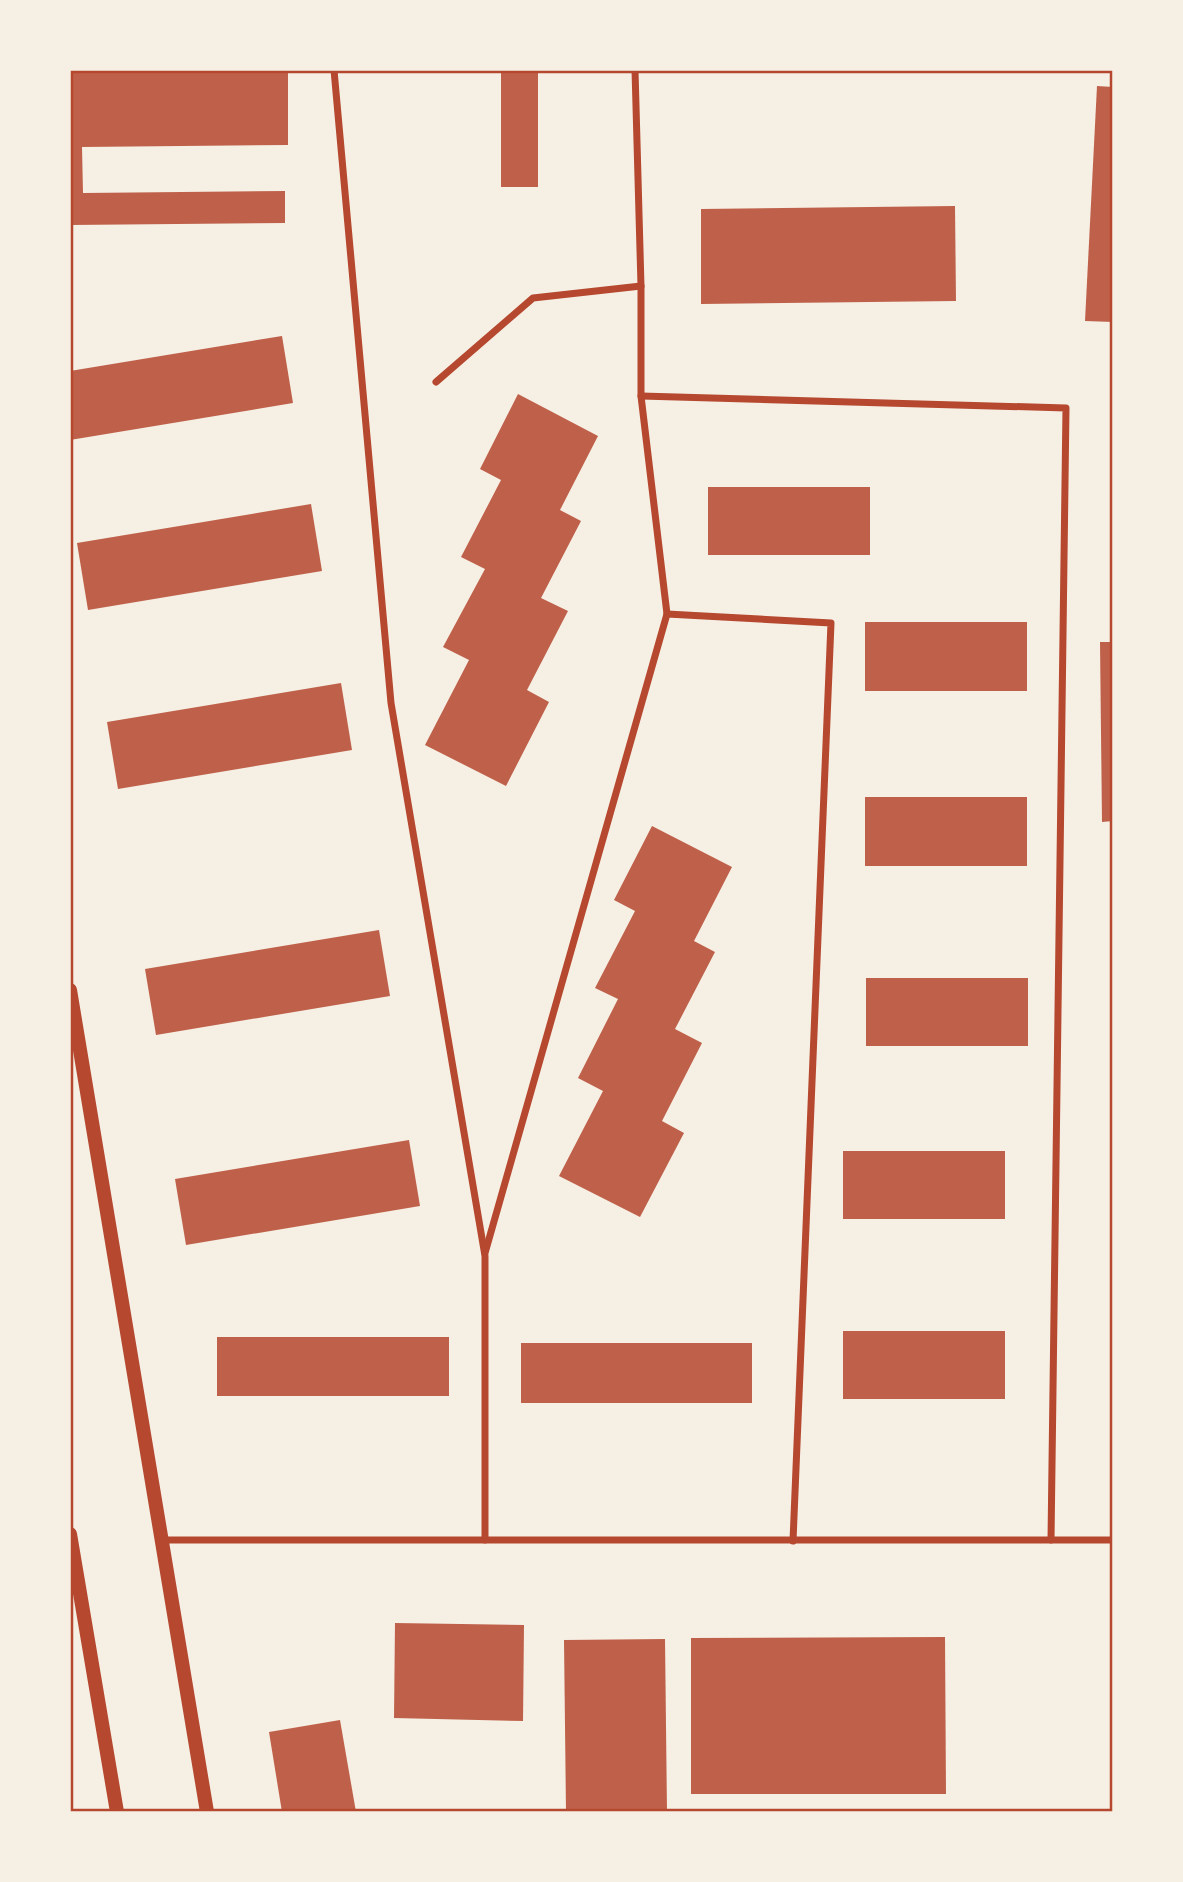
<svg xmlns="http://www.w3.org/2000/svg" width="1183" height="1882" font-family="'Exo 2',sans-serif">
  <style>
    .building { fill: #bf614a }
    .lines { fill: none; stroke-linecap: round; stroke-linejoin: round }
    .minor { stroke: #b5482f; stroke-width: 7 }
    .secondary { stroke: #b5482f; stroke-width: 14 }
    .neatline { fill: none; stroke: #b5482f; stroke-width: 2.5 }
  </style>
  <rect width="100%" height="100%" fill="#f6efe4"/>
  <g class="building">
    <polygon points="70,70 288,70 288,145 82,147 83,193 285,191 285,223 70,225"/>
    <rect x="501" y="70" width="37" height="117"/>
    <polygon points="1097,86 1113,87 1113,322 1085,321"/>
    <polygon points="955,206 956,301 701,304 701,209"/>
    <polygon points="282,336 293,403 70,440 70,371"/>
    <polygon points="518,394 598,436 560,510 581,521 541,598 568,611 527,690 549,702 506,786 425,745 469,660 443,647 485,569 461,557 501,480 480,469"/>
    <rect x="708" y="487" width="162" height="68"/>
    <polygon points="311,504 322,571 88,610 77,543"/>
    <rect x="865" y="622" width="162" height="69"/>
    <polygon points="1100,642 1113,642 1113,821 1102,822"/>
    <polygon points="341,683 352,750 118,789 107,722"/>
    <rect x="865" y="797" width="162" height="69"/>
    <polygon points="652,826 732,867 694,941 715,952 675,1029 702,1043 662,1121 684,1133 640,1217 559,1176 603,1091 578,1078 618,999 595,988 635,911 614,900"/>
    <polygon points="379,930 390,996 156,1035 145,969"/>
    <rect x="866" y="978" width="162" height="68"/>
    <polygon points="409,1140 420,1206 186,1245 175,1179"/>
    <rect x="843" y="1151" width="162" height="68"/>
    <rect x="843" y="1331" width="162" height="68"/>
    <rect x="217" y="1337" width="232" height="59"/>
    <rect x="521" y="1343" width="231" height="60"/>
    <polygon points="395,1623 524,1625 523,1721 394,1718"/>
    <polygon points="945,1637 946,1794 691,1794 691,1638"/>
    <polygon points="665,1639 667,1812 566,1812 564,1640"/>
    <polygon points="340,1720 356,1812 282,1812 269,1732"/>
  </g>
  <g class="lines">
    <g class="minor">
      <polyline points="334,70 391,703 485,1256 485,1540"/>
      <polyline points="436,382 533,298 641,286"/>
      <polyline points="641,396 1066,408 1051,1540"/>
      <polyline points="667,614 831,623 793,1541"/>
      <polyline points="485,1253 667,614 641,396 641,286 635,70"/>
      <polyline points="162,1540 1113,1540"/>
    </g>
    <g class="secondary">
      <polyline points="70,990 207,1812"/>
      <polyline points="70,1534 117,1812"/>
    </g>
  </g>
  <rect width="1183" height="1882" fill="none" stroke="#f6efe4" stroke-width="144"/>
  <rect x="72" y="72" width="1039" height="1738" class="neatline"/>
</svg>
